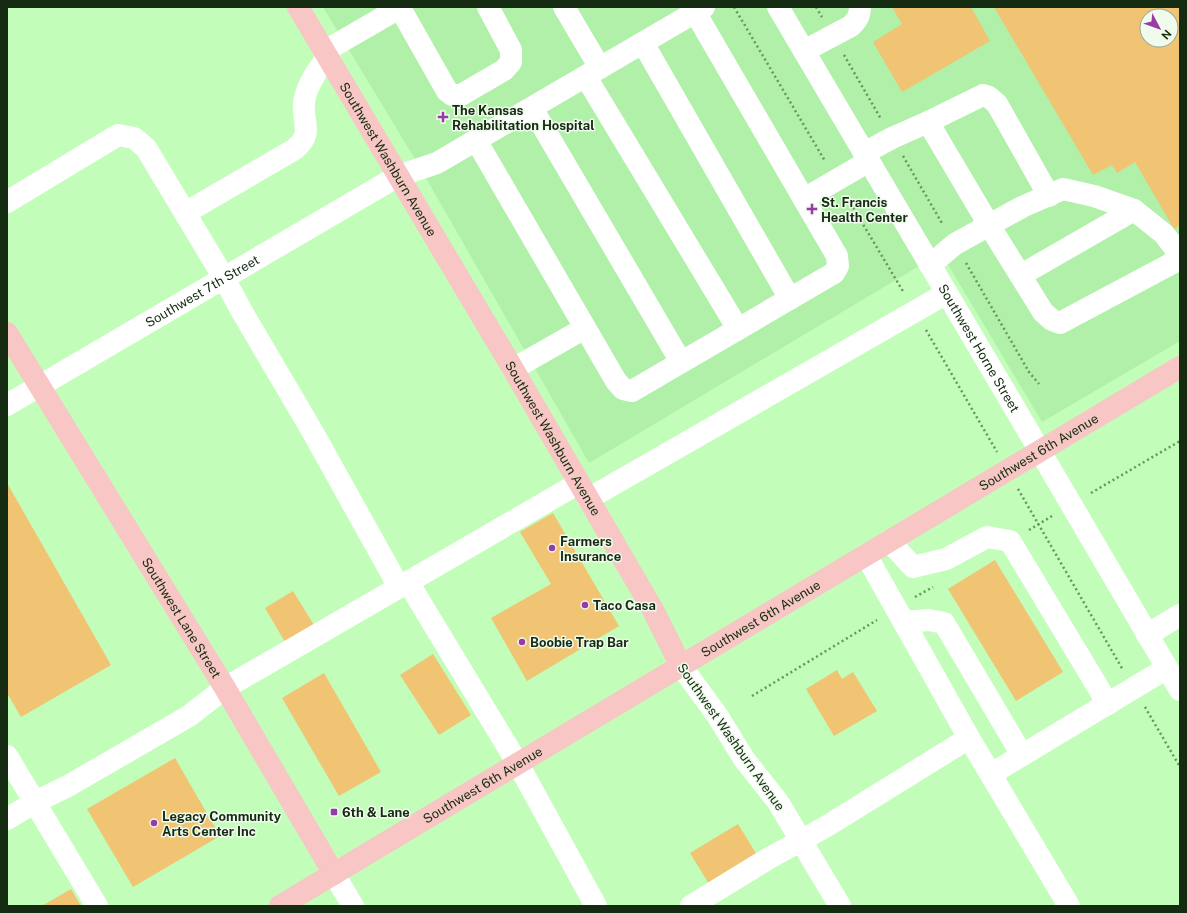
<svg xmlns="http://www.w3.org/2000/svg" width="1187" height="913" font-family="'Public Sans',sans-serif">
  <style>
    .built { fill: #b0f0a8; fill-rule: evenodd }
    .building { fill: #f0c473; fill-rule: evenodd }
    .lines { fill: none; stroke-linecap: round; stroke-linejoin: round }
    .path { stroke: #6a9364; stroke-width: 2.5; stroke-dasharray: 2 3; stroke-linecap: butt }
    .minor { stroke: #fff; stroke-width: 22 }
    .major { stroke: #f8c6c4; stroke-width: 22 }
    .poi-dot { fill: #973ca7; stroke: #f0fbee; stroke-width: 1.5 }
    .labels { text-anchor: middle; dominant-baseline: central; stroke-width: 3; stroke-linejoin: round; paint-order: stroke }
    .poi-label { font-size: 13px; font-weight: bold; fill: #142b11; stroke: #f0fbee; text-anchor: start }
    .street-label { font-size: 13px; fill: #142b11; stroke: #f0fbee }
  </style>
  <rect width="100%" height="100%" fill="#c2fdb9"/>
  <path class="built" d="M323 7H1180V341L1042 422 941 253 589 463 418 164ZM1147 16H1171V40H1147Z"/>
  <g class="building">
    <polygon points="892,7 971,7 990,41 902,92 873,42 902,24"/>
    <path d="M994 7H1180V225L1174 229 1135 162 1117 173 1112 165 1093 175ZM1147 16H1171V40H1147Z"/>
    <polygon points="7,483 111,665 21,717 7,693"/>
    <polygon points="553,513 619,626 527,681 491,618 551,584 520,532"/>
    <polygon points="995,560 1063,672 1016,701 948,589"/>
    <polygon points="293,591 314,625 285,642 265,608"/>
    <polygon points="433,654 471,715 439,735 400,675"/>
    <polygon points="837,670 842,679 853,672 877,711 834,736 806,689"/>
    <polygon points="324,673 381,772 339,796 282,698"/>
    <polygon points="175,758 220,836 133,887 87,809"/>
    <polygon points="738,824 757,855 709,884 690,853"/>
    <polygon points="71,889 81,906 42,906"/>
  </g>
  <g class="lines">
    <g class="path">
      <polyline points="734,7 825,161"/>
      <polyline points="816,7 822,17"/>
      <polyline points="844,55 881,119"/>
      <polyline points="903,156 943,225"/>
      <polyline points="848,199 904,293"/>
      <polyline points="966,263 1029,372 1039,384"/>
      <polyline points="926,330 997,452"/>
      <polyline points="1018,489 1123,670"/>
      <polyline points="1091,493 1180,441"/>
      <polyline points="1029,530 1052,516"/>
      <polyline points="915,597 933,587"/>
      <polyline points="752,696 877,620"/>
      <polyline points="1145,707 1180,767"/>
    </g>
    <g class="minor">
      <polyline points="564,7 600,68"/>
      <path id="s1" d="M778 7C912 234 1047 462 1180 690"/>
      <polyline points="400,8 447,91 452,95 461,95 504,70 511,62 511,50 488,7"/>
      <polyline points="643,43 790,299"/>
      <polyline points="325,51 401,7"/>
      <path d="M804 51 851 26C857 20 860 16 860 7"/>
      <polyline points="586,77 738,329"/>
      <polyline points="532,108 681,362"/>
      <polyline points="928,122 983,95 989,97 997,104 1049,196"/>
      <polyline points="476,140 616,381 623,389 632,391 834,273 838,266 837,256 695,12"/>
      <polyline points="864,153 892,138 928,122 989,225 1043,312 1052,320 1060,323 1180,259"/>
      <polyline points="804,199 869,161"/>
      <polyline points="7,202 118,135 134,138 146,148 224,278 241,310 311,429 399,587"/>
      <path d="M185 213 295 149C314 133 302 123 304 103 306 86 317 70 328 57"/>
      <polyline points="930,265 955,244 1022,207 1063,189 1094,196 1134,210 1164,234 1180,255"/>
      <polyline points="1021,275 1134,210"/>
      <polyline points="513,369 585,328"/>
      <path id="s2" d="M7 405 398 176 437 163 704 7"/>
      <polyline points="588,499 947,293"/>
      <polyline points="889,541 913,567 946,559 987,537 1010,541 1108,704"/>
      <polyline points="866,555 969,738 1069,906"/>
      <polyline points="408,582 518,764 596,906"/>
      <polyline points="904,622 929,620 944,623 1022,755"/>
      <polyline points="1147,635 1180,615"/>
      <polyline points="681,666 717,715 744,759 778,802 840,906"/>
      <polyline points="7,756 97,906"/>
      <polyline points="991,774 1167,668"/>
      <polyline points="7,819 35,802 68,786 189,716 225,688 579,483"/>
      <polyline points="334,874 353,906"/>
      <polyline points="691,906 766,860 827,826 969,738"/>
    </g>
    <g class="major">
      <path id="s3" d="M298 7 513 369 653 610 681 666"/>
      <path id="s4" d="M7 333 225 688 334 874"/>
      <path id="s5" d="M280 906 1180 367"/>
    </g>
  </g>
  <g class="poi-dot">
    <path d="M441 111h4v4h4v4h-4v4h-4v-4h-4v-4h4z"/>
    <path d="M810 203h4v4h4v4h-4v4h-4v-4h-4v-4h4z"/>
    <circle cx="552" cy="548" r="4"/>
    <circle cx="585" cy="605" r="4"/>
    <circle cx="522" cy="642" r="4"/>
    <rect x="330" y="808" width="8" height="8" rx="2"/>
    <circle cx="154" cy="823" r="4"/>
  </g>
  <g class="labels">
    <g class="poi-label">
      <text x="452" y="110">The Kansas<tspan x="452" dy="15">Rehabilitation Hospital</tspan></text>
      <text x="821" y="202">St. Francis<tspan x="821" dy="15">Health Center</tspan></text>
      <text x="560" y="541">Farmers<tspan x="560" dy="15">Insurance</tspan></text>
      <text x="593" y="605">Taco Casa</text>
      <text x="530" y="642">Boobie Trap Bar</text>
      <text x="342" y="812">6th &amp; Lane</text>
      <text x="162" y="816">Legacy Community<tspan x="162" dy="15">Arts Center Inc</tspan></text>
    </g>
    <g class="street-label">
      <text stroke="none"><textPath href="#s3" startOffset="177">Southwest Washburn Avenue</textPath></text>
      <text stroke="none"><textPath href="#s2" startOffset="226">Southwest 7th Street</textPath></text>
      <text stroke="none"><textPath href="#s1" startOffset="396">Southwest Horne Street</textPath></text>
      <text stroke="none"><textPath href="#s3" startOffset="501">Southwest Washburn Avenue</textPath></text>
      <text stroke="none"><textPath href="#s5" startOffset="884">Southwest 6th Avenue</textPath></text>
      <text stroke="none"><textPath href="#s4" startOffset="334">Southwest Lane Street</textPath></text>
      <text stroke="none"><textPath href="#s5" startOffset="560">Southwest 6th Avenue</textPath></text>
      <text transform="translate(731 737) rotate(55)">Southwest Washburn Avenue</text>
      <text stroke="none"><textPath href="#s5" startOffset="236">Southwest 6th Avenue</textPath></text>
    </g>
  </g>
  <rect width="1187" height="913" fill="none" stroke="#142b11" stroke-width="16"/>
  <g transform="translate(1159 28) rotate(131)"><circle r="19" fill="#f0fbee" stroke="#98a896"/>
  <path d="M0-3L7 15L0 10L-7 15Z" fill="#973ca7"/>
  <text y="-6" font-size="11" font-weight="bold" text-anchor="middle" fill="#142b11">N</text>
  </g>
</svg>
